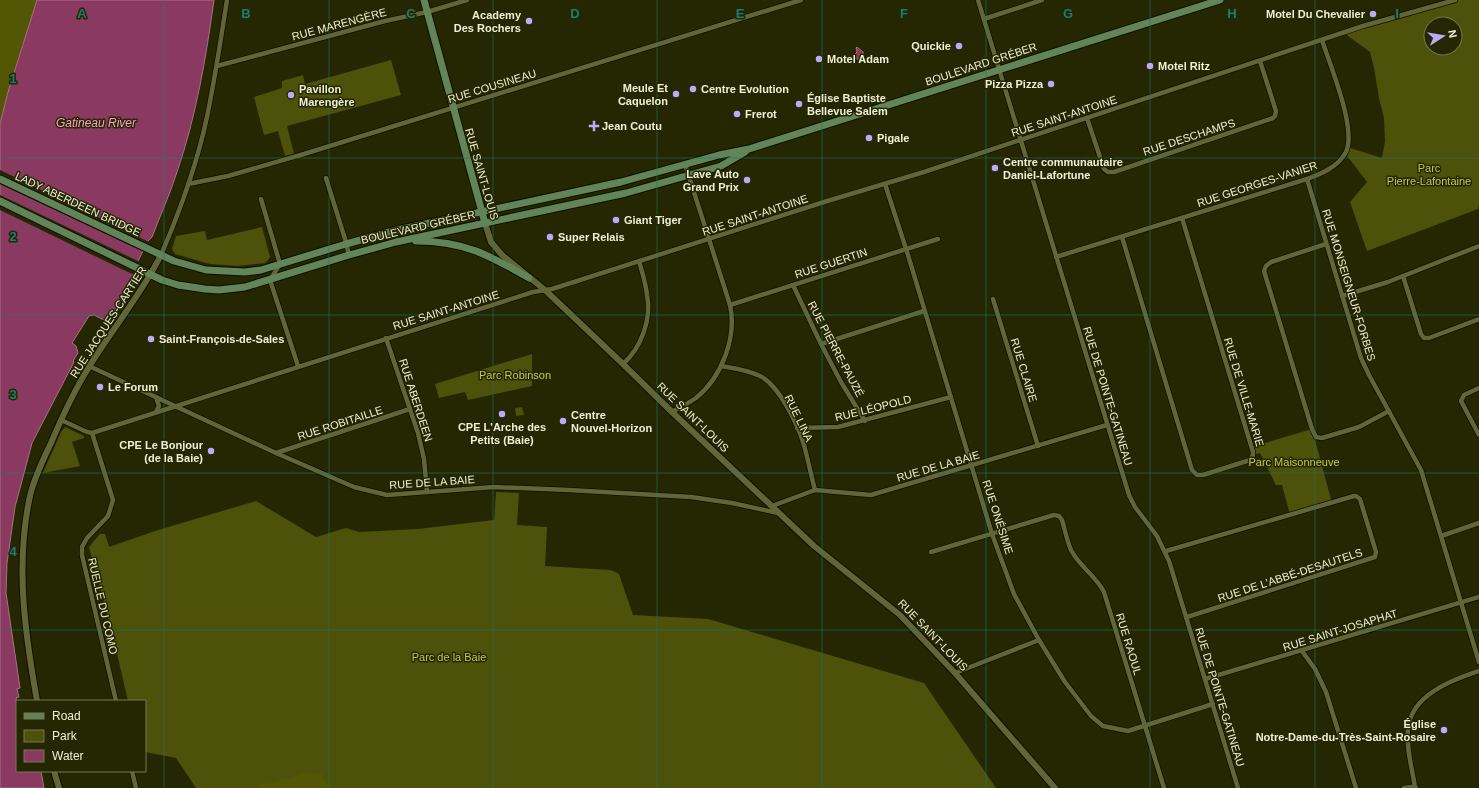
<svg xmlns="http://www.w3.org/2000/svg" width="1479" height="788" font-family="Arial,sans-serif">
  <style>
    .green { fill: #4e510a; fill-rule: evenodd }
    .forest { fill: #535605 }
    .water { fill: #8a3a61; stroke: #a87184 }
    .pier { fill: #252703 }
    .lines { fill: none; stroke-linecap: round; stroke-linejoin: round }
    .minor-casing { stroke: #0e0f00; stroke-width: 6 }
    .tertiary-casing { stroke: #0e0f00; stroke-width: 8 }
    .secondary-casing { stroke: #0e0f00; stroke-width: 9 }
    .minor { stroke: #626636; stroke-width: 4.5 }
    .tertiary { stroke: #626636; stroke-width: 6 }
    .secondary { stroke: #618459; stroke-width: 7 }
    .grid { fill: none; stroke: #1a7c73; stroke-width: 1; stroke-opacity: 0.55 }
    .poi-dot { fill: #b9abf7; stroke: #252703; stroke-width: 1.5 }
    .labels { text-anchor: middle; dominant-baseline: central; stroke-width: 3; stroke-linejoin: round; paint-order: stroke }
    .poi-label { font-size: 11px; font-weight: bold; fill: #edf0d6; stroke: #252703; text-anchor: start }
    .street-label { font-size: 11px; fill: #edf0d6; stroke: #252703 }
    .park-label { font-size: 11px; fill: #c3ca4c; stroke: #252703 }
    .water-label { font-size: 12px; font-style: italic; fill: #fda1c9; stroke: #252703 }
    .grid-label { font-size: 13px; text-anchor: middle; font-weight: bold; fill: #1a7c73; stroke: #252703; stroke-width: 3; stroke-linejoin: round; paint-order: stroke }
  </style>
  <rect width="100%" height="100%" fill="#252703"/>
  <g class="green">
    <path d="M1455 0H1479V204L1478 209 1367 251 1350 202 1367 182 1345 153 1347 147 1382 158 1385 141 1384 118 1379 98 1374 68 1370 52 1344 33ZM1431 24H1455V48H1431Z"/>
    <polygon points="391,60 401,95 287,126 294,154 285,156 278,131 264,135 254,97 282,88 282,81 303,75 305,84"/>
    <polygon points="262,227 270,257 268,260 265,263 237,266 210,264 175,254 172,249 176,236 205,231 207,240"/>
    <polygon points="532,354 532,386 468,400 465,392 439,398 435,384"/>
    <polygon points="522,407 524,415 516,416 515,408"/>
    <polygon points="65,427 84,436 84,438 72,442 80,466 43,473 61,432"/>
    <polygon points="1312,429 1332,503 1290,515 1282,485 1276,485 1260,453 1253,455 1252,447"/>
    <polygon points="496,492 519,493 517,525 547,527 545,566 611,570 619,574 633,615 708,619 924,683 996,788 196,788 176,758 145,752 145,701 128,701 112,632 89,547 100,534 105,534 109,547 155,531 256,501 316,537 346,528 359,532 418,529 494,520"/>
  </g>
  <g class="forest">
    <polygon points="0,0 37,0 8,92 0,124"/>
    <polygon points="302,772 322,774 328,788 256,788 260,784 271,783 279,780 292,778"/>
  </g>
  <g class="water">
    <path d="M37 0H214C206 58 196 117 177 172 170 194 160 216 152 237L148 241 132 273 135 281 107 321H106L94 315 89 316 72 343 76 346 78 353 73 361 74 362 32 443 15 507 7 563 6 593 20 688 17 689 19 697 16 698 17 703V771H41L44 788H0V124L8 92Z"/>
    <polygon points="857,47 863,52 864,57 861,59 857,59 855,54 857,52 856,48"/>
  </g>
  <g class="pier">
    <polygon points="0,170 149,242 144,252 0,184"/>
    <polygon points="0,195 140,262 134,275 0,210"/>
  </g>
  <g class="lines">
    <defs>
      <g id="minor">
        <polyline points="978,0 1129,495 1135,507 1157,536 1169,561 1238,788"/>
        <polyline points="984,19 1042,0"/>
        <polyline points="217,66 385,21 427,12 467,0"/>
        <polyline points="1087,118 1104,169 1108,172 1114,172 1273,118 1275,116 1276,111 1260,61"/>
        <polyline points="326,178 345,239 349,255"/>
        <polyline points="1307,179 1361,358 1369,375 1421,470 1479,662"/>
        <polyline points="188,184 228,176 304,154 801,0"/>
        <polyline points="885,184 908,255 992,534 1014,594 1039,640 1065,682 1091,716 1103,726 1128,731 1213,704"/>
        <polyline points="261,199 280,264 270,280 298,366"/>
        <polyline points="1122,237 1192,470 1197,475 1203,475 1250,460 1253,455 1253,452 1182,218"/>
        <polyline points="1326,244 1271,262 1266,266 1264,271 1312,429 1316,437 1322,438 1359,427 1389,411"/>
        <path d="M161 255C180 211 197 164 207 117 215 78 221 39 227 0"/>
        <path d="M1056 257 1307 179C1321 174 1338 167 1346 152 1357 129 1330 65 1322 40"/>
        <polyline points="1403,276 1421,334 1424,338 1429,338 1479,319"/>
        <polyline points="793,285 821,344 841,382 865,421"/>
        <polyline points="1342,296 1388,282 1479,246"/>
        <polyline points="993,299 1038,446"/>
        <polyline points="730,305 938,239"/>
        <polyline points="386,338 418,433 424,459 427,492"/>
        <polyline points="821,344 924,311"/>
        <path d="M623 364C641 348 652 319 647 295 646 284 642 272 639 261"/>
        <polyline points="89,366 276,453 354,487 387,495 494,487 569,490 691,497 732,503 778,513"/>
        <path d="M721 366C734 368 748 370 760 376 779 385 798 425 804 445 808 460 811 475 815 490"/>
        <polyline points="1479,388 1464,395 1461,401 1479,435"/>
        <polyline points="156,412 159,406 156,397"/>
        <path d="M672 412C680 407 689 403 696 398 722 377 737 337 730 305L685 164"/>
        <polyline points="61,420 87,432 92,433 533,292 552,289 824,202 924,172 1363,26 1455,0"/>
        <polyline points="797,428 838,427 951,397"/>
        <polyline points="92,433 113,500 108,516 87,538 82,547 82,555 116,701"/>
        <polyline points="276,453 410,409"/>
        <polyline points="772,506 815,490 871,495 1107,425"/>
        <polyline points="1441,536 1479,523"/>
        <polyline points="1166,551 1354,496 1356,496 1360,499 1376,552 1375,557 1187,617"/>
        <path d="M931 552 1054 515 1059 516 1062 520C1065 530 1067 541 1071 550 1079 566 1096 576 1104 592L1164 788"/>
        <polyline points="1302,651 1315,669 1326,692 1356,788"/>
        <polyline points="955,673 1039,640"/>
        <polyline points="1205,679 1479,597"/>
        <polyline points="132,771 136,788"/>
        <path d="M1415 787C1412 768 1406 748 1408 729 1411 695 1452 680 1479 671"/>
        <polyline points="1404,788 1411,787 1416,788"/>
      </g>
      <g id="tertiary">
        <polyline points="485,223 491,242 502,255 545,290 623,364 672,412 814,546 900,615 955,673 1055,788"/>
        <path d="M37 701C25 633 15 565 30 496 34 478 43 460 51 443 62 417 74 391 89 367 112 329 141 295 161 255"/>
        <polyline points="54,771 59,788"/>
      </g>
      <g id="secondary">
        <polyline points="424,0 485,223"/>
        <polyline points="0,179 174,261 206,270 245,272 261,270 346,244 397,230 621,182 719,155 749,149 1220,0"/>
        <polyline points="0,201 162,280 178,285 205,289 219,290 245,287 349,255 396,242 626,193 721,166 745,152"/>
        <path d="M416 241C464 241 489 255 529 278"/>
      </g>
    </defs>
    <use href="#minor" class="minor-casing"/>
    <use href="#tertiary" class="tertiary-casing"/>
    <use href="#secondary" class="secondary-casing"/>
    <use href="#minor" class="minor"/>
    <use href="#tertiary" class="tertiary"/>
    <use href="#secondary" class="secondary"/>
  </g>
  <path class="grid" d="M164 0V788M329 0V788M493 0V788M657 0V788M822 0V788M986 0V788M1150 0V788M1315 0V788M0 158H1479M0 315H1479M0 473H1479M0 630H1479"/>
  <g class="poi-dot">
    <circle cx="1373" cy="14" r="4"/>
    <circle cx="529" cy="21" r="4"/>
    <circle cx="959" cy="46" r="4"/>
    <circle cx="819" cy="59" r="4"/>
    <circle cx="1150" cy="66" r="4"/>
    <circle cx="1051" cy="84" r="4"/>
    <circle cx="693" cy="89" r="4"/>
    <circle cx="676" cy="94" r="4"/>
    <circle cx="291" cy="95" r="4"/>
    <circle cx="799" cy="104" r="4"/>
    <circle cx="737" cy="114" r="4"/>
    <path d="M592 120h4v4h4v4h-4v4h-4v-4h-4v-4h4z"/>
    <circle cx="869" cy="138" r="4"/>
    <circle cx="995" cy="168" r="4"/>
    <circle cx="747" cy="180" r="4"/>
    <circle cx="616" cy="220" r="4"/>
    <circle cx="550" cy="237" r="4"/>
    <circle cx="151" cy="339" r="4"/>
    <circle cx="100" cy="387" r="4"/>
    <circle cx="502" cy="414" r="4"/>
    <circle cx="563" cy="421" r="4"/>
    <circle cx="211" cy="451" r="4"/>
    <circle cx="1444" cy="730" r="4"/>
  </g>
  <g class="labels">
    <g class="poi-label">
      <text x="1365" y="14" text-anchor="end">Motel Du Chevalier</text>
      <text x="521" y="15" text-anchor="end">Academy<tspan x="521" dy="13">Des Rochers</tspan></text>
      <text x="951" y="46" text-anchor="end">Quickie</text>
      <text x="827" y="59">Motel Adam</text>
      <text x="1158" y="66">Motel Ritz</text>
      <text x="1043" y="84" text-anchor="end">Pizza Pizza</text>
      <text x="668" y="88" text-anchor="end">Meule Et<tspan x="668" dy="13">Caquelon</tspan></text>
      <text x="299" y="89">Pavillon<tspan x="299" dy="13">Marengère</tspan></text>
      <text x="701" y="89">Centre Evolution</text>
      <text x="807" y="98">Église Baptiste<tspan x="807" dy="13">Bellevue Salem</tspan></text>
      <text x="745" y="114">Frerot</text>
      <text x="602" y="126">Jean Coutu</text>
      <text x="877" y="138">Pigale</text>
      <text x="1003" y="162">Centre communautaire<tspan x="1003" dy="13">Daniel-Lafortune</tspan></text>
      <text x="739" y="174" text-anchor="end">Lave Auto<tspan x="739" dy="13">Grand Prix</tspan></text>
      <text x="624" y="220">Giant Tiger</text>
      <text x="558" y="237">Super Relais</text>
      <text x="159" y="339">Saint-François-de-Sales</text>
      <text x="108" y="387">Le Forum</text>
      <text x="571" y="415">Centre<tspan x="571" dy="13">Nouvel-Horizon</tspan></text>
      <text x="502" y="427" text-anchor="middle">CPE L'Arche des<tspan x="502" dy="13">Petits (Baie)</tspan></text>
      <text x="203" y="445" text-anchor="end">CPE Le Bonjour<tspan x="203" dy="13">(de la Baie)</tspan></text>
      <text x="1436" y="724" text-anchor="end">Église<tspan x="1436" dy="13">Notre-Dame-du-Très-Saint-Rosaire</tspan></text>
    </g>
    <g class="street-label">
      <text transform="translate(339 24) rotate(-15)">RUE MARENGÈRE</text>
      <text transform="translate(981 64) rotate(-18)">BOULEVARD GRÉBER</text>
      <text transform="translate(492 86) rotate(-17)">RUE COUSINEAU</text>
      <text transform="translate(1064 116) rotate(-18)">RUE SAINT-ANTOINE</text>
      <text transform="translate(1189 137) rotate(-18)">RUE DESCHAMPS</text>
      <text transform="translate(482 174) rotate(74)">RUE SAINT-LOUIS</text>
      <text transform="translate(1257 184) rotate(-18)">RUE GEORGES-VANIER</text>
      <text transform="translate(78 204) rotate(25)">LADY ABERDEEN BRIDGE</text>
      <text transform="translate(755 215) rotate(-18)">RUE SAINT-ANTOINE</text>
      <text transform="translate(418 227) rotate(-13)">BOULEVARD GRÉBER</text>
      <text transform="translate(831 263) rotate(-18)">RUE GUERTIN</text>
      <text transform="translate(1349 285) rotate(73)">RUE MONSEIGNEUR-FORBES</text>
      <text transform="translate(446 310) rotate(-17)">RUE SAINT-ANTOINE</text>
      <text transform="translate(108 322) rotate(-57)">RUE JACQUES-CARTIER</text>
      <text transform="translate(836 349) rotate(62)">RUE PIERRE-PAUZÉ</text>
      <text transform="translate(1024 370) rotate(73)">RUE CLAIRE</text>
      <text transform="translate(1244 392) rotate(73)">RUE DE VILLE-MARIE</text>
      <text transform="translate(1108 396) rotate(73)">RUE DE POINTE-GATINEAU</text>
      <text transform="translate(416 400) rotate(72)">RUE ABERDEEN</text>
      <text transform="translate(873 408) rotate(-14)">RUE LÉOPOLD</text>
      <text transform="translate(693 417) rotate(44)">RUE SAINT-LOUIS</text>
      <text transform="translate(799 418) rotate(64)">RUE LINA</text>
      <text transform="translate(340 423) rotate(-18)">RUE ROBITAILLE</text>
      <text transform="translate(938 466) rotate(-16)">RUE DE LA BAIE</text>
      <text transform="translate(432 482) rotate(-4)">RUE DE LA BAIE</text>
      <text transform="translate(998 517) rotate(72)">RUE ONÉSIME</text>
      <text transform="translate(1290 575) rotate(-18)">RUE DE L'ABBÉ-DESAUTELS</text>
      <text transform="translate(103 606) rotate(77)">RUELLE DU COMO</text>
      <text transform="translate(1340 630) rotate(-17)">RUE SAINT-JOSAPHAT</text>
      <text transform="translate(933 635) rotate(46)">RUE SAINT-LOUIS</text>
      <text transform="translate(1129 644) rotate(73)">RUE RAOUL</text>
      <text transform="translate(1220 697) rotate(73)">RUE DE POINTE-GATINEAU</text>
    </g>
    <g class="park-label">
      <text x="1429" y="168">Parc<tspan x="1429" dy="13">Pierre-Lafontaine</tspan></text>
      <text x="515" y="375">Parc Robinson</text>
      <text x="1294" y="462">Parc Maisonneuve</text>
      <text x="449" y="657">Parc de la Baie</text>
    </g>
    <g class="water-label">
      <text x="96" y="123">Gatineau River</text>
    </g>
  </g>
  <g class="grid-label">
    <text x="82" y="18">A</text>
    <text x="246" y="18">B</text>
    <text x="411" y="18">C</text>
    <text x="575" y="18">D</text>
    <text x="740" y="18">E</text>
    <text x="904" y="18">F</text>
    <text x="1068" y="18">G</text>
    <text x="1232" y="18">H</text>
    <text x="1397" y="18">I</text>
    <text x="13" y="83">1</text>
    <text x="13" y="241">2</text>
    <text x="13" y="399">3</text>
    <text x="13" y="556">4</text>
  </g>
  <rect x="16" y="700" width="130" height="72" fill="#252703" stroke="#757757"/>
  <rect x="24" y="713" width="20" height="6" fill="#618459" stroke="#757757"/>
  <text x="52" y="720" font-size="12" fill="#edf0d6">Road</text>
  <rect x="24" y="730" width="20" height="12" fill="#4e510a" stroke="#757757"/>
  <text x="52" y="740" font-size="12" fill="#edf0d6">Park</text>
  <rect x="24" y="750" width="20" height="12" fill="#8a3a61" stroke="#757757"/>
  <text x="52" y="760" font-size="12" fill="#edf0d6">Water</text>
  <g transform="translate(1443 36) rotate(78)"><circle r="19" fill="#252703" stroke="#757757"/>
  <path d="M0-3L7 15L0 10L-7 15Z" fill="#b9abf7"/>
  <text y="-6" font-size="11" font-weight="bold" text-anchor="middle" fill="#edf0d6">N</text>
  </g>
</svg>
